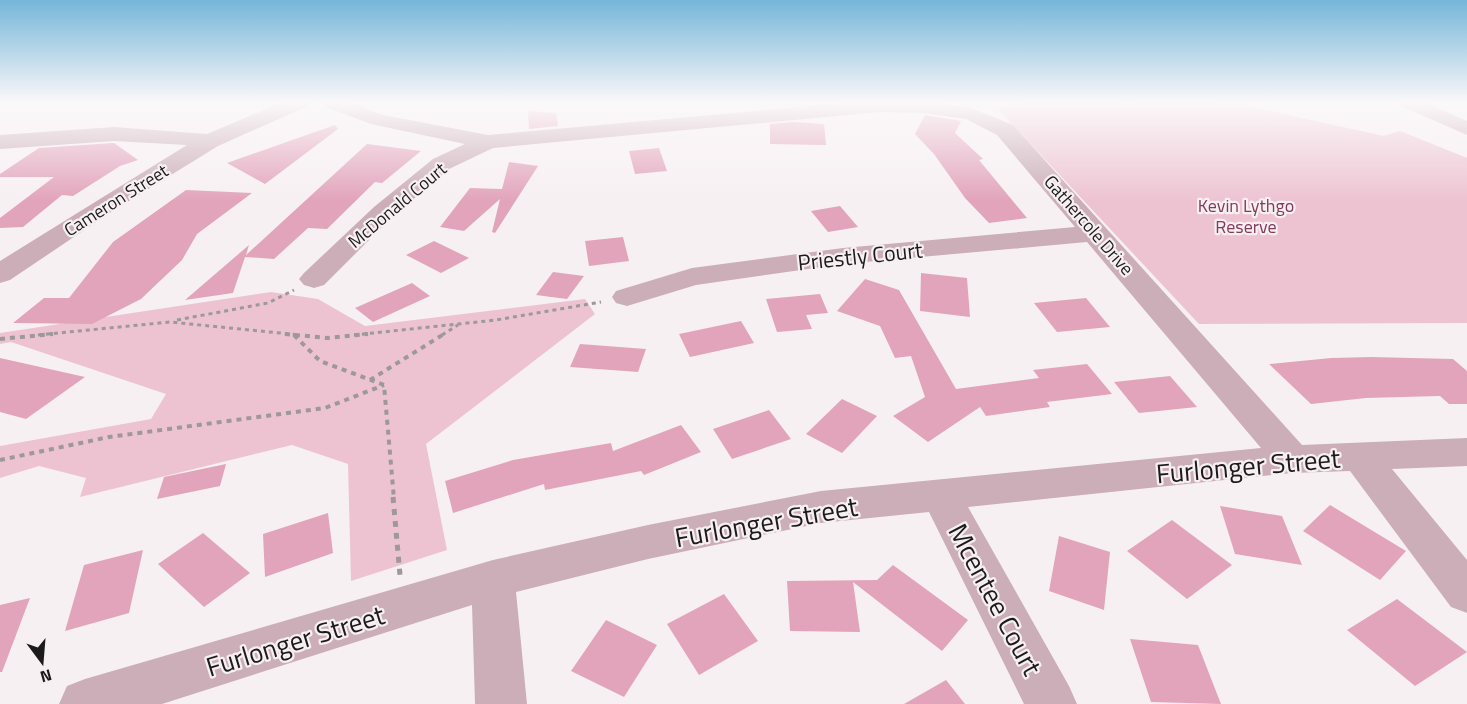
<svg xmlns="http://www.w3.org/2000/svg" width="1467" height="704" font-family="'Titillium Web',sans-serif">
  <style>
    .green { fill: #edc3d2 }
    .building { fill: #e2a4bb }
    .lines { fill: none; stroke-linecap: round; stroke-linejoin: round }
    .path-far2 { stroke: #9d9899; stroke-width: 3; stroke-dasharray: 4 4; stroke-linecap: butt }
    .path-far1 { stroke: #9d9899; stroke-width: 4; stroke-dasharray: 5 5; stroke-linecap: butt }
    .path { stroke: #9d9899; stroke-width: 5; stroke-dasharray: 6 6; stroke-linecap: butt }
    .minor { fill: #cbaeb8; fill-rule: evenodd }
    .labels { text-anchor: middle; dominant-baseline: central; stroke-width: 4.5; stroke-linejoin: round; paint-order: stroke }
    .far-street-label { font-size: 18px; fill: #1c1a1a; stroke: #f7f0f2 }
    .far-park-label { font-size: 18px; fill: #833959; stroke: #f7f0f2 }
    .street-label { font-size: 22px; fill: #1c1a1a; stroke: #f7f0f2 }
    .near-street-label { font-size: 27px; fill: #1c1a1a; stroke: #f7f0f2 }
  </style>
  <rect width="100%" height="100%" fill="#f7f0f2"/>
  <g class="green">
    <polygon points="1029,102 1119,102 1133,105 1145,102 1202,102 1243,105 1384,136 1400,131 1467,158 1467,323 1199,324 997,108"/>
    <polygon points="271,292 318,299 365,326 585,299 595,314 426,444 447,550 351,581 348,464 292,445 80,497 86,478 39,466 0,478 0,446 151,419 166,394 11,342 0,344 0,333"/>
  </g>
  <g class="building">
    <polygon points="528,111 556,113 558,126 529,129"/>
    <polygon points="925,115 961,121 955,133 983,159 979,160 1027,218 989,223 965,198 934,154 915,134"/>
    <polygon points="793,122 824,124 826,145 770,144 770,124"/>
    <polygon points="335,125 338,129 265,184 227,163"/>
    <polygon points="114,143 138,160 120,166 73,196 62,195 23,227 0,228 0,218 54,177 0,177 0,174 39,148"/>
    <polygon points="367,144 421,151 382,183 375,182 327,229 308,228 274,259 245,257 233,293 185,300 249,245 246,255"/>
    <polygon points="659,148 667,171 635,174 629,151"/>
    <polygon points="509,162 538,166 495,233 492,232 500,199 464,231 440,227 470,188 502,189"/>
    <polygon points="186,190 252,193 197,234 182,260 141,299 92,324 13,323 44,298 69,298 113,242"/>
    <polygon points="840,206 858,227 828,232 811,211"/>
    <polygon points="623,237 629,261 589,266 585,241"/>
    <polygon points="434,241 469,258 441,273 406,255"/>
    <polygon points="553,272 584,276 567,299 536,295"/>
    <polygon points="921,273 967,278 970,317 920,311"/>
    <polygon points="865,279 899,290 956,389 1039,378 1033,370 1087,364 1112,394 1047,402 1050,407 986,416 980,407 928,442 893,416 925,397 911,356 895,358 880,326 837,311"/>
    <polygon points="412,283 430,296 373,322 355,308"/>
    <polygon points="820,294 828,313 806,315 812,329 777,332 766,299"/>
    <polygon points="1086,298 1110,327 1057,332 1034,303"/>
    <polygon points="741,321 754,343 690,357 679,334"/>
    <polygon points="580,344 646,349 638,372 570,367"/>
    <polygon points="1371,357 1453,359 1467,371 1467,404 1449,404 1440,396 1366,398 1311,404 1269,364 1331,358"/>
    <polygon points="0,358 85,377 26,419 0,412"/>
    <polygon points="1170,376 1197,407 1139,413 1114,382"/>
    <polygon points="842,399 877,416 842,453 806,434"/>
    <polygon points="769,410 791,439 732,459 713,429"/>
    <polygon points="681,425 701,452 644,475 641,471 545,490 544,484 453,513 445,481 513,460 611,443 613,451"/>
    <polygon points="226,464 220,486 157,499 164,477"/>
    <polygon points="1330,505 1406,551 1380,580 1303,531"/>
    <polygon points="1220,506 1282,516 1302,565 1235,554"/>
    <polygon points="328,513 333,553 265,577 263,534"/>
    <polygon points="1172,520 1232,565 1187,599 1127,551"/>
    <polygon points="203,533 250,573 204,607 158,564"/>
    <polygon points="1059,536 1110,552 1104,610 1049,591"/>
    <polygon points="143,550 129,613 65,631 84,565"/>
    <polygon points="893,565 968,620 942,651 853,582 860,632 790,631 787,581 877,580"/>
    <polygon points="724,594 758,641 699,675 667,624"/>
    <polygon points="30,598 2,672 0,672 0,605"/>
    <polygon points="1397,599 1467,652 1415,686 1347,630"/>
    <polygon points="606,620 657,645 624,697 571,671"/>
    <polygon points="1130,639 1198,645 1221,704 1151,702"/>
    <polygon points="946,680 965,704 904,704"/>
  </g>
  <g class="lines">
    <g class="path-far2">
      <polyline points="177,320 268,303 294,290"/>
      <polyline points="38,335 170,322 300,335"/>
      <polyline points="354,335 496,320 601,302"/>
      <polyline points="442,335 458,325"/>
    </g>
    <g class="path-far1">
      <polyline points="285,334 328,338 368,334"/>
      <polyline points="294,335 320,361 384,385 394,499"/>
      <polyline points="0,339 53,334"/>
      <polyline points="370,380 444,334"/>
      <polyline points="0,460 109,437 325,408 384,385"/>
    </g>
    <polyline class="path" points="393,497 400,575"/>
    <g class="minor">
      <polygon points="283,102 311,102 308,106 218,146 111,212 10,280 0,283 0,261 187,145 114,141 0,149 0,135 114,127 207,134"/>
      <polygon points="320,102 349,102 383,115 488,135 855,102 932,102 971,108 1013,125 1302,445 1467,438 1467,466 1392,469 1467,560 1467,613 1451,607 1350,471 1292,473 968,507 1069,686 1077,704 1024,704 929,512 821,523 648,559 516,592 527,704 475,704 472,605 162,704 59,704 67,686 85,679 493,560 648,525 821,491 1261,448 1087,242 843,264 696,285 627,306 616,303 612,297 616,291 692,268 843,248 1075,227 997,135 966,119 924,113 879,112 493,148 449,169 392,217 324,285 314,288 304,285 299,279 304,273 374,207 433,159 465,144 371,124 323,106"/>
      <polygon points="1398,102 1425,102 1467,121 1467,135 1401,106"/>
    </g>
  </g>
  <linearGradient id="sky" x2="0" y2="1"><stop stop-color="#75b6d9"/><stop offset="0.51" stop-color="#fbf8f9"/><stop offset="1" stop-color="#fbf8f9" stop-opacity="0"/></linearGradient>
  <rect width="1467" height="201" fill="url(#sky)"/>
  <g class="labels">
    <g class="far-street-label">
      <text transform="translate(116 200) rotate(-32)">Cameron Street</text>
      <text transform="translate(397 205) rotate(-40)">McDonald Court</text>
      <text transform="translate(1089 225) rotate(49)">Gathercole Drive</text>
    </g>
    <g class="far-park-label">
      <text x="1246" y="205">Kevin Lythgo<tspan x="1246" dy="21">Reserve</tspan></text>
    </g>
    <g class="street-label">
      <text transform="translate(860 256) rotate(-6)">Priestly Court</text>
    </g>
    <g class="near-street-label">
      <text transform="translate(1248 465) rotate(-5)">Furlonger Street</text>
      <text transform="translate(766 521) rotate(-10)">Furlonger Street</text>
      <text transform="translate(996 599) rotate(62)">Mcentee Court</text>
      <text transform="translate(295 640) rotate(-17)">Furlonger Street</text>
    </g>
  </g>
  <g transform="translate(42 662) rotate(164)" stroke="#f7f0f2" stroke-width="4.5" paint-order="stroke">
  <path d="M0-4.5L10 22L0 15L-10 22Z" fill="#1c1a1a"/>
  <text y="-9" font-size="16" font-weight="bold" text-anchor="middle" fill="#1c1a1a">N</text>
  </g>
</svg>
